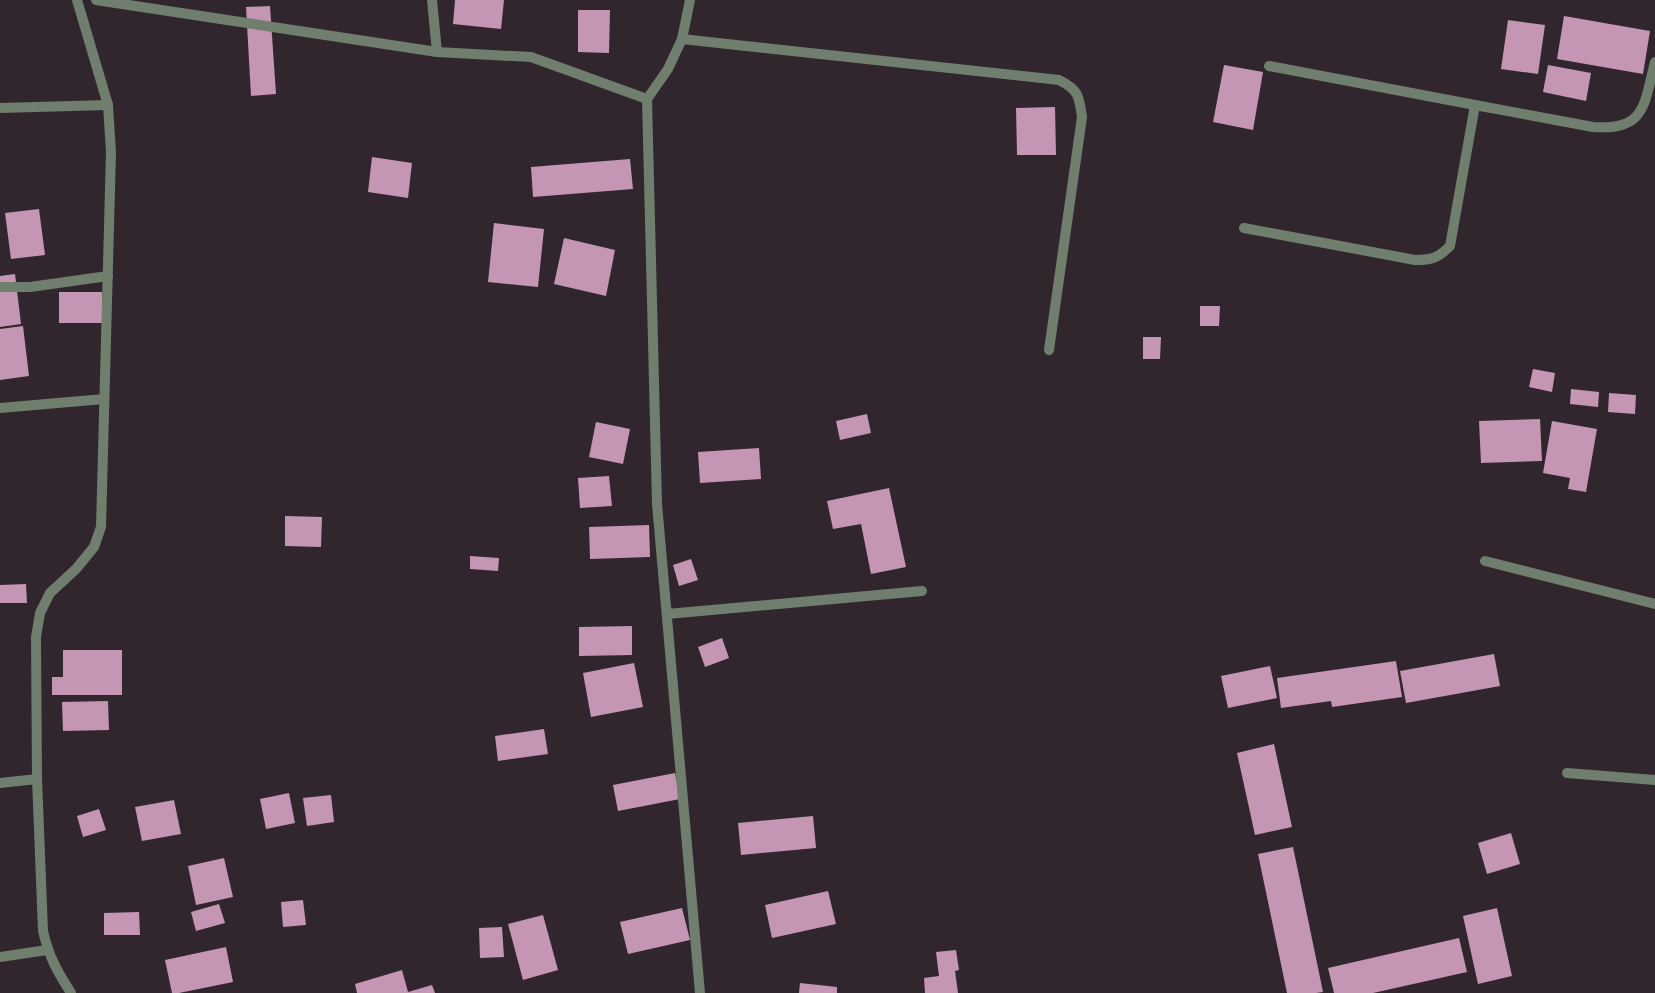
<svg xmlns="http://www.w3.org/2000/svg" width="1655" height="993" font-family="Manrope,sans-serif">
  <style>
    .building { fill: #c496b4 }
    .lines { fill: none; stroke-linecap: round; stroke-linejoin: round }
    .lane { stroke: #707e6d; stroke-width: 10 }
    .street { stroke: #707e6d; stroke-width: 10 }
  </style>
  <rect width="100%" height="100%" fill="#31262d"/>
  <g class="building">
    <polygon points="455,0 504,0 501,29 453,24"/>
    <polygon points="270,6 276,94 251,96 246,7"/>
    <polygon points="578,10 610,10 609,53 578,52"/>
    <polygon points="1564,16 1650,31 1643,74 1557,59"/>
    <polygon points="1508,20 1545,25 1538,74 1501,69"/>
    <polygon points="1224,65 1263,72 1253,130 1213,122"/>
    <polygon points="1548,65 1591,73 1586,101 1543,92"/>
    <polygon points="1055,107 1056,155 1017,155 1016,108"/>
    <polygon points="372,157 412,163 408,198 368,192"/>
    <polygon points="630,159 633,189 533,197 531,167"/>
    <polygon points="39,209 45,255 11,259 5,213"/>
    <polygon points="494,223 544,229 538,287 488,282"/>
    <polygon points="564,238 615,250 606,296 554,284"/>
    <polygon points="15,274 21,324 0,327 0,276"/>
    <rect x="59" y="292" width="43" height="31"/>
    <polygon points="1200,306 1220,306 1219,326 1200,326"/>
    <polygon points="23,326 29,376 0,380 0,329"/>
    <polygon points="1143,337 1161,337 1160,359 1143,359"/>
    <polygon points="1533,369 1555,373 1552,392 1529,387"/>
    <polygon points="1571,389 1599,392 1598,407 1570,404"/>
    <polygon points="1609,393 1636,395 1635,414 1608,412"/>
    <polygon points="867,414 871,433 840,440 836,421"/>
    <polygon points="1540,419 1542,461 1481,463 1479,421"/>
    <polygon points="1552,421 1597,429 1586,492 1568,489 1570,478 1543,473"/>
    <polygon points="596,422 630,429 623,464 589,457"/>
    <polygon points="759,448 761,479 700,483 698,452"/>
    <polygon points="609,476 612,506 580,508 578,478"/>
    <polygon points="889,488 906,567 871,574 861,524 833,529 827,501"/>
    <polygon points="285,516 322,517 321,547 285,546"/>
    <polygon points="649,525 650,557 590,559 589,527"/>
    <polygon points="470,556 499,558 498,571 470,569"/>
    <polygon points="691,559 698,580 679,586 673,565"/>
    <polygon points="26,584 27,603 0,603 0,585"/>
    <polygon points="632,626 632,655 579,656 579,627"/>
    <polygon points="722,638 729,658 705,667 698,647"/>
    <polygon points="63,650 122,650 122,695 52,695 52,677 63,677"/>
    <polygon points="1494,654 1500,686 1406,703 1400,671"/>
    <polygon points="1396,661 1402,697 1332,707 1331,701 1281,708 1277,678"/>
    <polygon points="634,663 643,707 591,717 583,673"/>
    <polygon points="1270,666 1277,698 1228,708 1221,676"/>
    <polygon points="108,701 109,730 63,731 62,702"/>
    <polygon points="544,729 548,754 498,761 495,736"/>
    <polygon points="1274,744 1292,827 1255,835 1237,753"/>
    <polygon points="675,773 680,799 618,811 613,785"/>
    <polygon points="289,793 295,823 266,829 260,799"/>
    <polygon points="331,795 334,822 307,826 303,798"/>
    <polygon points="174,800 181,834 142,841 135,807"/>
    <polygon points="99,809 106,830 83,837 77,816"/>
    <polygon points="813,816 816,848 741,855 738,823"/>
    <polygon points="1511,833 1520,864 1487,874 1478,843"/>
    <polygon points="1293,847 1323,992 1316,993 1287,993 1258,854"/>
    <polygon points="224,858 233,897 196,905 188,866"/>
    <polygon points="828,891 836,924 772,938 765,905"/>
    <polygon points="303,900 306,925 283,927 281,902"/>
    <polygon points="219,904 225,923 196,931 191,912"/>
    <polygon points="682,908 690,940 628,954 620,922"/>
    <polygon points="1497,908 1512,976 1478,984 1463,916"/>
    <polygon points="139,912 140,935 104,935 104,913"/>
    <polygon points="543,915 558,970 523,980 508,924"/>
    <polygon points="502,927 504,957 480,958 479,928"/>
    <polygon points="1459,938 1467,972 1373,993 1334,993 1328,968"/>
    <polygon points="226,947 233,982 179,993 172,993 165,960"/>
    <polygon points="956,950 959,970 955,971 958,993 925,993 924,978 939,976 936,952"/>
    <polygon points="402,970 408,992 432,985 435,993 357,993 355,984"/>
    <polygon points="800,983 837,987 837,993 799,993"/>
  </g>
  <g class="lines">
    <g class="lane">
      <path d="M682 39 1059 80C1079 90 1079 96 1082 117L1049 350"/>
      <polyline points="1567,773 1655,780"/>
    </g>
    <g class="street">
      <polyline points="96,0 437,52 531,57 647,99"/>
      <polyline points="432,0 437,52"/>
      <polyline points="690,0 682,39 668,69 647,99 657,504 700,993"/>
      <polyline points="1269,66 1475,105"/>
      <polyline points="0,108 108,105"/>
      <path d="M1244 228 1415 260C1432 260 1438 258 1450 246L1475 105 1593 127C1646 131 1644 104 1655 62"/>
      <polyline points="0,287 30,287 108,276"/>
      <polyline points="0,408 104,399"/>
      <polyline points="1485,561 1655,604"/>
      <polyline points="667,614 922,591"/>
      <polyline points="0,783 37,779"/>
      <polyline points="0,957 47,950"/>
      <path d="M71 993C57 971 49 957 43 931L37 779 36 637 40 613 50 593 76 569 94 547 101 527 111 152 108 105 77 0"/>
    </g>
  </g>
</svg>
